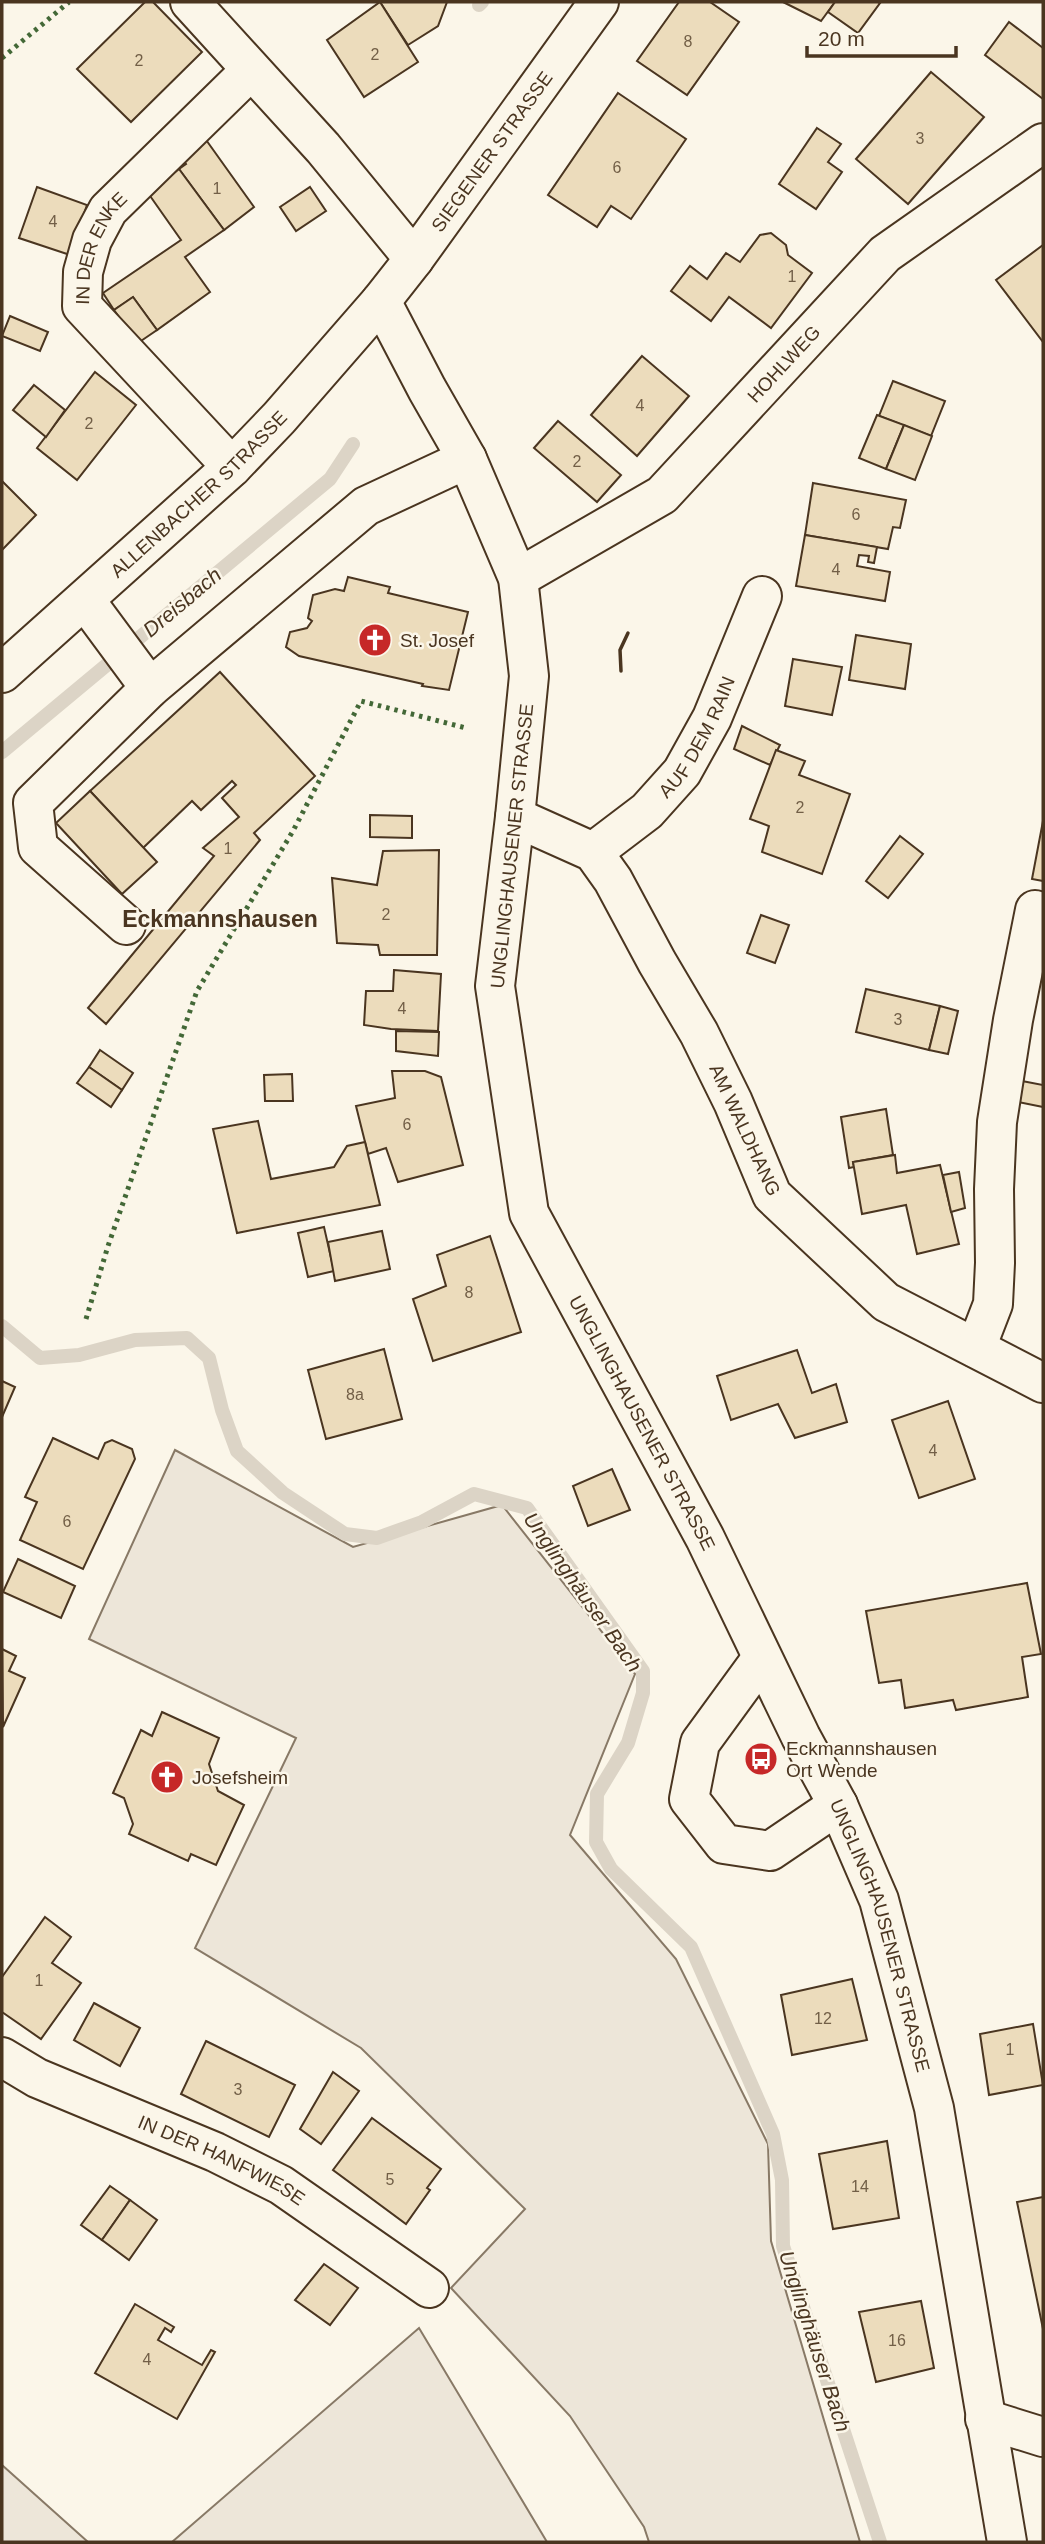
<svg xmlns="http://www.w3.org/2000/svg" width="1045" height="2544" font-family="Arial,sans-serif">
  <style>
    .green { fill: #ede6d9; stroke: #887966; stroke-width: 2 }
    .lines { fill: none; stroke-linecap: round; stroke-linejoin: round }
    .stream { stroke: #dcd4c6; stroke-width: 14 }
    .building { fill: #ecdcbc; stroke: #4a3520; stroke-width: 2 }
    .minor-casing { stroke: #4a3520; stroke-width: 42 }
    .major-casing { stroke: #4a3520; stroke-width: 42 }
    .minor { stroke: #fbf6e9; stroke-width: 38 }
    .major { stroke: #fbf6e9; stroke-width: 38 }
    .hedge { stroke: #436837; stroke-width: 5; stroke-dasharray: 3.5 5; stroke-linecap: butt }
    .wall { stroke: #4a3520; stroke-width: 3.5 }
    .labels { text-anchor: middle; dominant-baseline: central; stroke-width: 5; stroke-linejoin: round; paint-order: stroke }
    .number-label { font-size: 16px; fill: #725f47 }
    .street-label { font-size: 19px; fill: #4a3520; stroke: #fbf6e9 }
    .poi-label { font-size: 19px; fill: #4a3520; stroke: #fbf6e9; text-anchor: start }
    .water-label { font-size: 21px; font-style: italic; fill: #4a3520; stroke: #fbf6e9 }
    .quarter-label { font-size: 23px; font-weight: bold; fill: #4a3520; stroke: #fbf6e9 }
  </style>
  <rect width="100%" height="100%" fill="#fbf6e9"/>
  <g class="green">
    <polygon points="175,1450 353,1547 502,1505 635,1674 570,1835 676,1959 768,2144 771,2241 860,2542 649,2542 644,2527 570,2416 451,2288 525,2209 361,2048 195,1948 296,1738 89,1639"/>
    <polygon points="419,2328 547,2542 172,2542"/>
    <polygon points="2,2465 88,2542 2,2542"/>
  </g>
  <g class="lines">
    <g class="stream">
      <polyline points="479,5 482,2"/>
      <polyline points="2,752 330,479 353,444"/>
      <polyline points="2,1326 40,1358 79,1355 135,1340 187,1338 209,1358 222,1410 237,1451 283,1493 345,1534 377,1538 422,1522 474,1494 527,1508 643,1671 643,1693 628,1743 597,1794 596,1842 611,1869 691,1947 773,2134 782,2180 783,2246 880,2542"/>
    </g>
  </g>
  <g class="building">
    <polygon points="145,2 153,2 202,52 131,122 77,69"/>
    <polygon points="380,2 447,2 438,26 408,45"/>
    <polygon points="380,2 418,62 364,97 327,40"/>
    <polygon points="679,2 710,2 739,22 687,95 637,61"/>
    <polygon points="783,2 835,2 821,21"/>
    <polygon points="835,2 878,2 880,3 858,33 828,12"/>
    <polygon points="1009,22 1043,48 1043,99 985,55"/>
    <polygon points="931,72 984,117 908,204 856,159"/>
    <polygon points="618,93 686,139 631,219 611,206 597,227 548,195"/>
    <polygon points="817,128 841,144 828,162 842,172 816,209 779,184"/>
    <polygon points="204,137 254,207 224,230 179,169 186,164 179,154"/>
    <polygon points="179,169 224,230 185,257 210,292 157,330 133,297 114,310 103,293 181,240 148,193"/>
    <polygon points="37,187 87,205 70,255 19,238"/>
    <polygon points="310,187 326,211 296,231 280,207"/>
    <polygon points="771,233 786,245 788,255 812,273 771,328 729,297 711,321 671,291 690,266 707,279 726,253 740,262 760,235"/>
    <polygon points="1043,245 1043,342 996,280"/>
    <polygon points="133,297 157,330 138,343 114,310"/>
    <polygon points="10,316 48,332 40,351 2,336"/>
    <polygon points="642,356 689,396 637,456 591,415"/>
    <polygon points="95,372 136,405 77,480 37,448"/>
    <polygon points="893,381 945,401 931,436 879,416"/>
    <polygon points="34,385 65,410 46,437 13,410"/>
    <polygon points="877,415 904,425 886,469 859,458"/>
    <polygon points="558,421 621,475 597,502 534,448"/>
    <polygon points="904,425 932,436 915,480 886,469"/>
    <polygon points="2,481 36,515 2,550"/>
    <polygon points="813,483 906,500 900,528 893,527 888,549 805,535"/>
    <polygon points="805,535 877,547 874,563 868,562 869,556 859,555 857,566 890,572 885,601 796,586"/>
    <polygon points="348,577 390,587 388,593 468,612 449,690 422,686 423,684 299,656 286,647 290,632 307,628 312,621 308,618 313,595 335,589 344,591"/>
    <polygon points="856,635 911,644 905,689 849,680"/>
    <polygon points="793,659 842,667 832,715 785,706"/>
    <polygon points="220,672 315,776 254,833 260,840 106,1024 88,1008 214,856 203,848 239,817 222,798 236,785 232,781 201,810 192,801 143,848 90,791"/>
    <polygon points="742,726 780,745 770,765 734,749"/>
    <polygon points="776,750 805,761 799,775 850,794 822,874 762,852 769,826 750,819"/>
    <polygon points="90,791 157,862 122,894 56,823"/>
    <polygon points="370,815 412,816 412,838 370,837"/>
    <polygon points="1043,821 1043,881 1032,879"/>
    <polygon points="900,836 923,854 888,898 866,881"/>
    <polygon points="439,850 437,955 380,955 378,945 337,943 332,878 377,885 383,851"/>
    <polygon points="761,915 789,925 775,963 747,953"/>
    <polygon points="394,970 441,974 438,1031 391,1029 364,1025 366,991 393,991"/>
    <polygon points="866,989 940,1006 929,1050 856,1032"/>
    <polygon points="940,1006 958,1011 948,1054 929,1050"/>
    <polygon points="396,1031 439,1032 438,1056 396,1051"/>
    <polygon points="100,1050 133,1073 122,1090 89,1067"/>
    <polygon points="89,1067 122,1090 111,1107 77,1083"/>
    <polygon points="392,1071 425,1071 441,1077 463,1165 398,1182 386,1148 368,1154 356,1106 395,1098"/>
    <polygon points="292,1074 293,1101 265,1101 264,1075"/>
    <polygon points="1022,1081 1043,1085 1043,1107 1018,1102"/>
    <polygon points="886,1109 893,1155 853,1162 854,1167 849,1168 841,1117"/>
    <polygon points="258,1121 271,1179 334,1167 347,1146 365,1142 380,1205 237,1233 213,1129"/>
    <polygon points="895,1155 897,1173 940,1165 959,1244 917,1254 906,1205 862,1214 853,1162"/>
    <polygon points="959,1172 965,1208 951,1212 943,1175"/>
    <polygon points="324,1227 334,1271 308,1277 298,1233"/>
    <polygon points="382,1231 390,1269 335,1281 328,1242"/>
    <polygon points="490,1236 521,1332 433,1361 413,1299 446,1286 437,1255"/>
    <polygon points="384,1349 402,1419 326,1439 308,1370"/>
    <polygon points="797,1350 812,1393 836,1384 847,1422 795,1438 778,1404 731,1420 717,1376"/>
    <polygon points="2,1381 15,1387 2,1417"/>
    <polygon points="948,1401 975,1479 919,1498 892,1420"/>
    <polygon points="53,1438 98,1459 105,1443 112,1440 132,1449 135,1459 83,1569 20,1540 37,1502 25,1497"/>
    <polygon points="612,1469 630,1510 588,1526 573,1486"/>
    <polygon points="18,1559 75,1586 61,1618 3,1592"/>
    <polygon points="1027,1583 1041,1654 1022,1657 1028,1697 956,1710 953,1700 905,1708 901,1680 879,1683 866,1611"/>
    <polygon points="2,1649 16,1656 9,1671 25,1678 3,1727"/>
    <polygon points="162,1712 219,1738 209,1764 218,1791 244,1805 216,1865 191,1854 188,1861 129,1834 133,1824 124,1798 113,1793 141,1730 152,1736"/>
    <polygon points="45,1917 71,1937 52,1963 81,1983 41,2039 2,2012 2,1977"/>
    <polygon points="852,1979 867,2040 792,2055 781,1995"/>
    <polygon points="94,2003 140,2028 120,2066 74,2040"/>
    <polygon points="1033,2024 1043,2085 989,2095 980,2034"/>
    <polygon points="206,2041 295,2085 269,2137 181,2094"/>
    <polygon points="333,2072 359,2091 321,2144 300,2129"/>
    <polygon points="372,2118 441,2169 427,2188 430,2190 406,2224 333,2170"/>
    <polygon points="887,2141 899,2218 833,2229 819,2154"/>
    <polygon points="110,2186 130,2200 102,2240 81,2225"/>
    <polygon points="1043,2197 1043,2329 1017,2202"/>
    <polygon points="130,2200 157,2220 129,2260 102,2240"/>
    <polygon points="324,2264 358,2288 330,2325 295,2300"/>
    <polygon points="921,2301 934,2368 876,2382 859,2312"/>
    <polygon points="135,2304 174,2327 171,2332 165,2328 158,2340 202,2365 211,2350 215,2352 177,2419 95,2373"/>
  </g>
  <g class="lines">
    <defs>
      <g id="minor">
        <polyline points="190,2 323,148 414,259"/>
        <path id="s1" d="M232 467 82 306 83 272 92 240 108 210 251 70"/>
        <path id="s2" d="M518 578 662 495 885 254 1043 143"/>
        <polyline points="85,600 150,688"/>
        <polyline points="515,817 593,852 613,880 657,962 699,1033 733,1102 772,1195 886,1302 1043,1383"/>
        <path id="s3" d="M593 852 647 811 682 772 712 718 762 596"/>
        <polyline points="126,925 38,847 33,803 150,688 366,506 467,459"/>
        <polyline points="976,1348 993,1304 995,1263 994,1189 997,1122 1013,1020 1035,910"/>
        <polyline points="762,1658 700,1743 689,1799 724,1844 770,1851 838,1805"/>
        <path id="s4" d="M2 2057 37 2078 215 2152 281 2185 429 2288"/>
        <polyline points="985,2419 1043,2437"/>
      </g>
      <g id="major">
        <path id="s5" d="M381 301 427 389 467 459 518 578 529 676 515 817 495 986 529 1213 705 1538 801 1737 838 1805 879 1900 934 2108 1007 2542"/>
        <path id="s6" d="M2 673 232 467 279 418 381 301 414 259 599 2"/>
      </g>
    </defs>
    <use href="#minor" class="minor-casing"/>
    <use href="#major" class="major-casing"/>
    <use href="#minor" class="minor"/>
    <use href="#major" class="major"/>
    <g class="hedge">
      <polyline points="2,58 69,2"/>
      <polyline points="86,1319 108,1246 197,991 293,831 361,701 466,728"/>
    </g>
    <polyline class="wall" points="621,671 620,650 628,633"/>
  </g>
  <defs>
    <symbol id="church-disc" viewBox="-11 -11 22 22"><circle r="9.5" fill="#c62828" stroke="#fbf6e9"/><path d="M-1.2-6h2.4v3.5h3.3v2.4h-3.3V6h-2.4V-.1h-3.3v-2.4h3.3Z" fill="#fff"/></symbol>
    <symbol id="bus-disc" viewBox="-11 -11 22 22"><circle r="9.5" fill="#c62828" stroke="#fbf6e9"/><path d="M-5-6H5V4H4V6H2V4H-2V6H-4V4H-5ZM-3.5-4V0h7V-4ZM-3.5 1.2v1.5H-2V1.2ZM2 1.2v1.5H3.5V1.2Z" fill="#fff"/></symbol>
  </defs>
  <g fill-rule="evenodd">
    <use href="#church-disc" x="356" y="621" width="38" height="38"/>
    <use href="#bus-disc" x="742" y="1740" width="38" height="38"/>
    <use href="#church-disc" x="148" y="1758" width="38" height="38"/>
  </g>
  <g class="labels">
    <g class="number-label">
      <text x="688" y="41">8</text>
      <text x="375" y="54">2</text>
      <text x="139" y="60">2</text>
      <text x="920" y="138">3</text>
      <text x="617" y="167">6</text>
      <text x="217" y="188">1</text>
      <text x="53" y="221">4</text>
      <text x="792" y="276">1</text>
      <text x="640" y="405">4</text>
      <text x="89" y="423">2</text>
      <text x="577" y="461">2</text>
      <text x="856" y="514">6</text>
      <text x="836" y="569">4</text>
      <text x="800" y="807">2</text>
      <text x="228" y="848">1</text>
      <text x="386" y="914">2</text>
      <text x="402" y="1008">4</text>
      <text x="898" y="1019">3</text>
      <text x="407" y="1124">6</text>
      <text x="469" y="1292">8</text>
      <text x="355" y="1394">8a</text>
      <text x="933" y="1450">4</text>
      <text x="67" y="1521">6</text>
      <text x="39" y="1980">1</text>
      <text x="823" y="2018">12</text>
      <text x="1010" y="2049">1</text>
      <text x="238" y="2089">3</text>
      <text x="390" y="2179">5</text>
      <text x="860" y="2186">14</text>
      <text x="897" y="2340">16</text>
      <text x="147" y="2359">4</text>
    </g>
    <g class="street-label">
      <text stroke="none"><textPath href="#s6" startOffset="718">SIEGENER STRASSE</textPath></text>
      <text stroke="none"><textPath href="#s1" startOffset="282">IN DER ENKE</textPath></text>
      <text stroke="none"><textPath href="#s2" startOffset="345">HOHLWEG</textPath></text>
      <text stroke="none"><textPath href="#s6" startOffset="266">ALLENBACHER STRASSE</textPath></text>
      <text stroke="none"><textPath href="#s3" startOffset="158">AUF DEM RAIN</textPath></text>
      <text transform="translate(512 846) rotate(-84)">UNGLINGHAUSENER STRASSE</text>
      <text transform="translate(745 1130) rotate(65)">AM WALDHANG</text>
      <text stroke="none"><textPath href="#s5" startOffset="1188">UNGLINGHAUSENER STRASSE</textPath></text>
      <text stroke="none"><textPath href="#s5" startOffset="1755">UNGLINGHAUSENER STRASSE</textPath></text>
      <text stroke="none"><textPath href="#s4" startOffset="243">IN DER HANFWIESE</textPath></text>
    </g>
    <g class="poi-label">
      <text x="400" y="640">St. Josef</text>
      <text x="786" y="1748">Eckmannshausen<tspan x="786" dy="22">Ort Wende</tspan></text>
      <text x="192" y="1777">Josefsheim</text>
    </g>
    <g class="water-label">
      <text transform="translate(182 602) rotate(-40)">Dreisbach</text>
      <text transform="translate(583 1592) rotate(55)">Unglinghäuser Bach</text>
      <text transform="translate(815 2341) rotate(72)">Unglinghäuser Bach</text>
    </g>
    <g class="quarter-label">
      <text x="220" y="919">Eckmannshausen</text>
    </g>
  </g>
  <rect width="1045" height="2544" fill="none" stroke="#4a3520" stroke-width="7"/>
  <path d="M807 46v10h149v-10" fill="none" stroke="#4a3520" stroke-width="3.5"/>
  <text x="818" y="46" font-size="21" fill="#4a3520" stroke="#fbf6e9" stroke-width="5" paint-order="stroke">20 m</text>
</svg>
